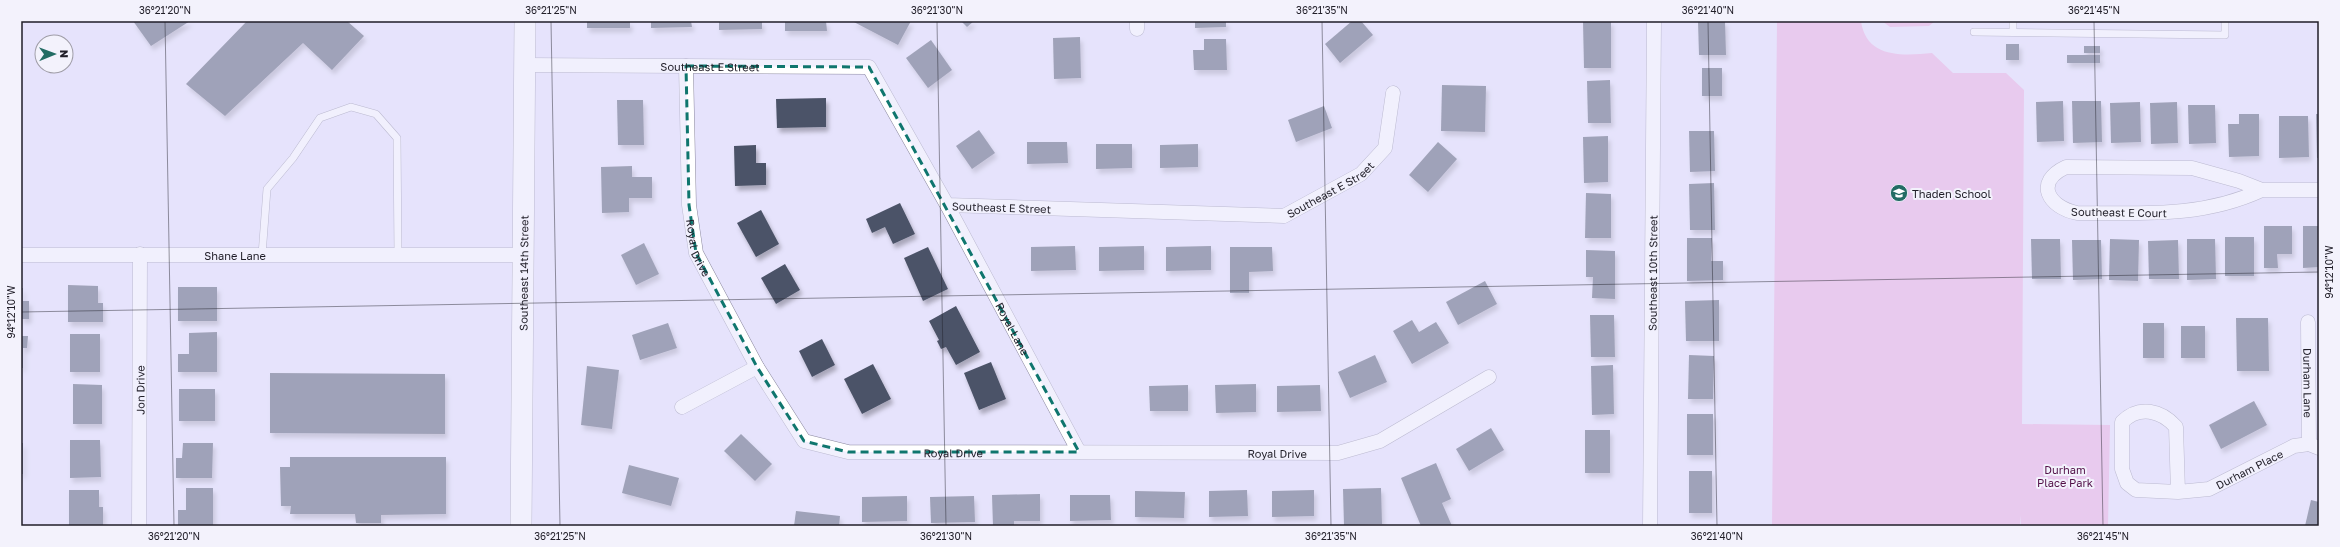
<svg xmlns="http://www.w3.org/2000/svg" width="2340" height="547" font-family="'Golos Text',sans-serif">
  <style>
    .green { fill: #ecabdd }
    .building { fill: #4c5367; filter: url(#shadow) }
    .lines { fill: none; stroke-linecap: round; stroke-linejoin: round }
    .service-casing { stroke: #8a879e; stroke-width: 8 }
    .minor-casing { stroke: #8a879e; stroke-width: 15 }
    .primary-casing { stroke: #8a879e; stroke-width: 22 }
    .service { stroke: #fff; stroke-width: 7 }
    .minor { stroke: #fff; stroke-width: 14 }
    .primary { stroke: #fff; stroke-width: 21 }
    .marked { fill: none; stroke: #0f766e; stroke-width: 3; stroke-dasharray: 8 5; stroke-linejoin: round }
    .ticks { fill: none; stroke: #201e28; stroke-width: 1; stroke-opacity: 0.45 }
    .labels { text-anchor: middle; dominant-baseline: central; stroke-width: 4; stroke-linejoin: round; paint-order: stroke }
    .street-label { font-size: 11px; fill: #201e28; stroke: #f3f2fc }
    .poi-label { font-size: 11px; fill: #201e28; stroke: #f3f2fc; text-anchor: start }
    .park-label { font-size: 11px; fill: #531149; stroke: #f3f2fc }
    .neatline { fill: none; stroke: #201e28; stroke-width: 1.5 }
    .ticks-label { font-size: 10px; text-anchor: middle; fill: #201e28 }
  </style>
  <defs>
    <filter id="shadow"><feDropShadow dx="2.5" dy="4.5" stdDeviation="2" flood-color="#0004"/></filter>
  </defs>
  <rect width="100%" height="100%" fill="#e6e3fc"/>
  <g class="green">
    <path d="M1777 21H1861C1866 58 1902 56 1932 53L1953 73H2006L2024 90 2022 424 2110 425 2108 526H2021V515L2020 526H1772Z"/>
    <polygon points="1882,21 1935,21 1929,26 1890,27"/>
  </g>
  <g class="building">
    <polygon points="133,21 190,21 151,46"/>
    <polygon points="247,21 347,21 364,36 332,70 303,43 225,116 186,84"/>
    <rect x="587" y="21" width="43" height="7"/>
    <polygon points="651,21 691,21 692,27 651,28"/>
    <polygon points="719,21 762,21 762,29 719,30"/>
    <polygon points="785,21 826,21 827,31 785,31"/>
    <polygon points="852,21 911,21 898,45"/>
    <polygon points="961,21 974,21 967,27"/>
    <polygon points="1195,21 1226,21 1226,27 1195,28"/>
    <polygon points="1352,21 1361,21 1373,35 1340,63 1325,44"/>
    <polygon points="1583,21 1611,21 1611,68 1584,68"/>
    <polygon points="1698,21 1725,21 1726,55 1699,55"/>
    <polygon points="1080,37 1081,78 1054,79 1053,38"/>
    <polygon points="1204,39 1226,39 1227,70 1194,70 1193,50 1204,50"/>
    <polygon points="931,40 952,70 928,88 906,58"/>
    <rect x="2006" y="44" width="13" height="16"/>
    <rect x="2084" y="46" width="16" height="7"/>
    <rect x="2067" y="55" width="33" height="8"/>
    <rect x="1702" y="68" width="20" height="28"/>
    <polygon points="1610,80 1611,123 1588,123 1587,81"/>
    <polygon points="1442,85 1486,86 1485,132 1441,131"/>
    <polygon points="826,98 826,127 777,128 776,99"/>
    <polygon points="617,100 643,100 644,145 618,145"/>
    <polygon points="2063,101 2064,141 2037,142 2036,102"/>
    <polygon points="2072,101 2101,101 2102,142 2073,143"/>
    <polygon points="2140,102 2141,142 2111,143 2110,103"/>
    <polygon points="2177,102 2178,143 2151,144 2150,103"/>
    <polygon points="2188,105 2215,105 2216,143 2189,144"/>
    <polygon points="1324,106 1332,128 1296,142 1288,120"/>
    <polygon points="2239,114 2259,114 2259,156 2229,157 2228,124 2239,124"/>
    <polygon points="2316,114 2319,114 2319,158 2317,158"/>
    <polygon points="2279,116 2308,116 2309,157 2279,158"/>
    <polygon points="979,130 995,153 972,169 956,146"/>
    <polygon points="1689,131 1714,131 1715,171 1690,172"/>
    <polygon points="1608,136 1608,182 1584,183 1583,137"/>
    <polygon points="1027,142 1067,142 1068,163 1027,164"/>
    <polygon points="1438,142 1457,159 1428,192 1409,175"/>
    <polygon points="1096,144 1132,144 1132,168 1096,169"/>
    <polygon points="1198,144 1198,167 1160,168 1160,145"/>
    <polygon points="756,145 756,163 766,163 766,185 735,186 734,146"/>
    <polygon points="632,166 632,177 652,177 652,198 629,198 629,212 602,213 601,167"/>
    <polygon points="1714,183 1715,230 1690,230 1689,184"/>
    <polygon points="1586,193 1611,194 1611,238 1585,238"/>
    <polygon points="900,203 915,234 893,244 885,227 872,233 866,219"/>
    <polygon points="761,210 779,244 756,257 737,223"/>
    <polygon points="2264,226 2292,226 2292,254 2277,254 2278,268 2264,268"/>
    <polygon points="2303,226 2319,226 2319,267 2303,268"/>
    <rect x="2225" y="237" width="29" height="39"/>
    <polygon points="1687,238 1712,238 1711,261 1723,261 1723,280 1687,281"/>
    <polygon points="2031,239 2060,239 2061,279 2032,279"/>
    <polygon points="2110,239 2139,240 2138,281 2109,280"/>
    <polygon points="2187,239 2215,239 2216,279 2187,280"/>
    <polygon points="2072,240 2101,240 2102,279 2073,280"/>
    <polygon points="2178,240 2179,279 2149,279 2148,241"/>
    <polygon points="644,243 659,274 636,285 621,255"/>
    <polygon points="1075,246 1076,270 1031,271 1031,247"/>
    <polygon points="1144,246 1144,270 1099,271 1099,247"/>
    <polygon points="1211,246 1211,270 1166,271 1166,247"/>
    <polygon points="928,247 948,289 923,301 904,258"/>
    <polygon points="1230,247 1272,247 1273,271 1249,272 1249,293 1230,293"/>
    <polygon points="1586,250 1615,251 1615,299 1592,298 1593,277 1586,277"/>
    <polygon points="785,264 800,290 776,304 761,278"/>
    <polygon points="1485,281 1497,304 1458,325 1446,302"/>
    <polygon points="68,285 98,286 98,303 103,303 103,322 68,322"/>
    <rect x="178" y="287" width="39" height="34"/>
    <polygon points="21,288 23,288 23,301 29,301 29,319 21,319"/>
    <polygon points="1719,300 1719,341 1686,341 1685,301"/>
    <polygon points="956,306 980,352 956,365 946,347 941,349 937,341 939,340 929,321"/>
    <polygon points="1590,315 1614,315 1615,357 1591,357"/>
    <polygon points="2236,318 2268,318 2269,371 2237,371"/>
    <polygon points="1412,320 1419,332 1436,322 1449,343 1412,364 1393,331"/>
    <polygon points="668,323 677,348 640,360 632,335"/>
    <rect x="2143" y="323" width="21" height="35"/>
    <rect x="2181" y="326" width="24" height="32"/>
    <polygon points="217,332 217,372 178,372 178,354 189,354 189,333"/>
    <rect x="70" y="334" width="30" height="38"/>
    <polygon points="21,336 28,336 27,348 23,348 23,368 21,368"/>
    <polygon points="822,339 835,365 812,377 799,351"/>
    <polygon points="1375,355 1387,382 1350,398 1338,372"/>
    <polygon points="1689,355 1714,356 1713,399 1688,399"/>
    <polygon points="991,362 1006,399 979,410 964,373"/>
    <polygon points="873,364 891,399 862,414 844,379"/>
    <polygon points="1613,365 1614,414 1592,415 1591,366"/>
    <polygon points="587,366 619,370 612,429 581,425"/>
    <polygon points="270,373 445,374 445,434 270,433"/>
    <polygon points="73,384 102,385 102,424 73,424"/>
    <polygon points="1256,384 1256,412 1216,413 1215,385"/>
    <polygon points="1188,385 1188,411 1150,411 1149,386"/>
    <polygon points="1320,385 1321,411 1277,412 1277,386"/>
    <rect x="179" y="389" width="36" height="32"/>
    <polygon points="2254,401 2267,425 2221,449 2209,425"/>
    <rect x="1687" y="414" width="26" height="41"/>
    <polygon points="1491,428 1504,450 1469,471 1456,449"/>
    <rect x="1585" y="430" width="25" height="43"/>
    <polygon points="741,434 772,464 755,481 724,451"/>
    <polygon points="70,440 100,440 101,477 70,478"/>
    <rect x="21" y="443" width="2" height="31"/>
    <polygon points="183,443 213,443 212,478 176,478 176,458 182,458"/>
    <polygon points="290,457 446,457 446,514 381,515 381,523 356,523 355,514 290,514 291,506 281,506 280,467 290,467"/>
    <polygon points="1436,463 1451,499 1442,503 1452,526 1421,526 1401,478"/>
    <polygon points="629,465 679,478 671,506 622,493"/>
    <rect x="1689" y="471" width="23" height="42"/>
    <polygon points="186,488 213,488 213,526 178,526 178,510 186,510"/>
    <polygon points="1381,488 1382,524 1344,525 1343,489"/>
    <polygon points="69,490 99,490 99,507 103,507 103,526 69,526"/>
    <polygon points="1247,490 1248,516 1209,517 1209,491"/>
    <polygon points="1314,490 1314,516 1272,517 1272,491"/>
    <polygon points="1135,491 1185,492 1184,518 1135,517"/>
    <polygon points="1040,494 1040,521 1014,521 1014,526 993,526 992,495"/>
    <polygon points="1070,495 1110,495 1111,520 1070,521"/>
    <polygon points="907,496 907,521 862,522 862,497"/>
    <polygon points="974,496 975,522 931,523 930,497"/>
    <polygon points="2311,500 2319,502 2319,526 2305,526"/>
    <polygon points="796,511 840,516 839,526 794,526"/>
  </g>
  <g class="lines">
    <defs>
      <g id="service">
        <polyline points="2013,21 2013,32"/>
        <polyline points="1974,32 2225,35 2225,21"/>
        <polyline points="262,255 267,189 293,158 320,118 351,107 376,114 397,138 398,255"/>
      </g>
      <g id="minor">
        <polyline points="1137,29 1137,21"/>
        <path id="s1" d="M524 65 869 67 947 205 1284 216 1361 174 1385 148 1393 93"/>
        <path id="s2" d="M686 66 689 205 696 253 757 367 804 441 848 452 1338 453 1380 441 1489 377"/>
        <path d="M2262 190C2202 218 2141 213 2077 213 2048 207 2034 182 2066 167L2192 168 2239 181 2262 190H2319"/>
        <path id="s3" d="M947 205 1079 452"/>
        <path id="s4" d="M21 255H522"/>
        <path id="s5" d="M2308 322 2309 444"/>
        <polyline points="682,407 757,367"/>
        <path id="s6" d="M2178 492 2176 427C2161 410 2139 405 2122 422V469L2127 483 2136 490 2178 492 2209 489 2294 446 2309 444 2319 448"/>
        <path id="s7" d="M139 526 140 254"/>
        <path id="s8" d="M1650 526 1654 21"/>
      </g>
      <g id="primary">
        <path id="s9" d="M521 526 525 21"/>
      </g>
    </defs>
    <use href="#service" class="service-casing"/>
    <use href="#minor" class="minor-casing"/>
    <use href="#primary" class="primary-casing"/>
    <use href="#service" class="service"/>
    <use href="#minor" class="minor"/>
    <use href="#primary" class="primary"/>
  </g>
  <path d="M0 0H2340V547H0ZM686 66 869 67 1079 452H848L804 441 757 367 696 253 689 205Z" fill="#e6e3fc" fill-opacity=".55" fill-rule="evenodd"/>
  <path class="marked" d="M686 66 869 67 1079 452H848L804 441 757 367 696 253 689 205Z"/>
  <path class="ticks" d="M165 21 174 526M551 21 560 526M937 21 946 526M1322 21 1331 526M1708 21 1717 526M2094 21 2103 526M21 312 2319 272"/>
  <defs>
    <symbol id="school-disc" viewBox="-11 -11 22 22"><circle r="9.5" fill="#236c64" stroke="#f3f2fc"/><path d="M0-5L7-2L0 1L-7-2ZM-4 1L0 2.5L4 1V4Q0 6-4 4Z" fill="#fff"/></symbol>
  </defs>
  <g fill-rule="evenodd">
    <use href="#school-disc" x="1889" y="183" width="20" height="20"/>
  </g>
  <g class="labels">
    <g class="street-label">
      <text stroke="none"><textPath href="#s1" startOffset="186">Southeast E Street</textPath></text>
      <text stroke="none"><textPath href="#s1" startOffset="894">Southeast E Street</textPath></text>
      <text stroke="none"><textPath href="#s1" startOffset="558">Southeast E Street</textPath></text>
      <text transform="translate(2119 212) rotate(1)">Southeast E Court</text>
      <text stroke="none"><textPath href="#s2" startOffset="183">Royal Drive</textPath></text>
      <text stroke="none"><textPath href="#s4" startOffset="214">Shane Lane</textPath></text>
      <text stroke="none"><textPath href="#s9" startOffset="253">Southeast 14th Street</textPath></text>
      <text stroke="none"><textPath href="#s8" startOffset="253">Southeast 10th Street</textPath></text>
      <text stroke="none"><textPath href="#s3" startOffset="140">Royal Lane</textPath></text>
      <text stroke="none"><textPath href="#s5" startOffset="61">Durham Lane</textPath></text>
      <text stroke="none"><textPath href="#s7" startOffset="136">Jon Drive</textPath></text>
      <text stroke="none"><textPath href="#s2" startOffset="555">Royal Drive</textPath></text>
      <text stroke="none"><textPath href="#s2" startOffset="879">Royal Drive</textPath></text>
      <text stroke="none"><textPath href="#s6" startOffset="318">Durham Place</textPath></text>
    </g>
    <g class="poi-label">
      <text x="1912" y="193">Thaden School</text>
    </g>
    <g class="park-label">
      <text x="2065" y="469">Durham<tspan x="2065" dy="13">Place Park</tspan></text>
    </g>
  </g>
  <rect width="2340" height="547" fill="none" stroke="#f3f2fc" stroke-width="44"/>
  <g transform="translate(54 54) rotate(89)"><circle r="19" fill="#f3f2fc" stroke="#9f9da7"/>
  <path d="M0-3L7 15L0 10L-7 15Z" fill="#236c64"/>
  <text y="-6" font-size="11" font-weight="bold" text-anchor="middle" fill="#201e28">N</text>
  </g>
  <rect x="22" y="22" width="2296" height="503" class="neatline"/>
  <g class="ticks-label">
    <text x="165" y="14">36°21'20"N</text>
    <text x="551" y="14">36°21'25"N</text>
    <text x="937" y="14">36°21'30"N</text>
    <text x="1322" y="14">36°21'35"N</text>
    <text x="1708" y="14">36°21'40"N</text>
    <text x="2094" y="14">36°21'45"N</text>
    <text transform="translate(2329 272) rotate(-90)" y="4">94°12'10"W</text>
    <text transform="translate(11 312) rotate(-90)" y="4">94°12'10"W</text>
    <text x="174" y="540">36°21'20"N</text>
    <text x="560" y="540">36°21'25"N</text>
    <text x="946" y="540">36°21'30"N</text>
    <text x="1331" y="540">36°21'35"N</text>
    <text x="1717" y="540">36°21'40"N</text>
    <text x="2103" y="540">36°21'45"N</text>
  </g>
</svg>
